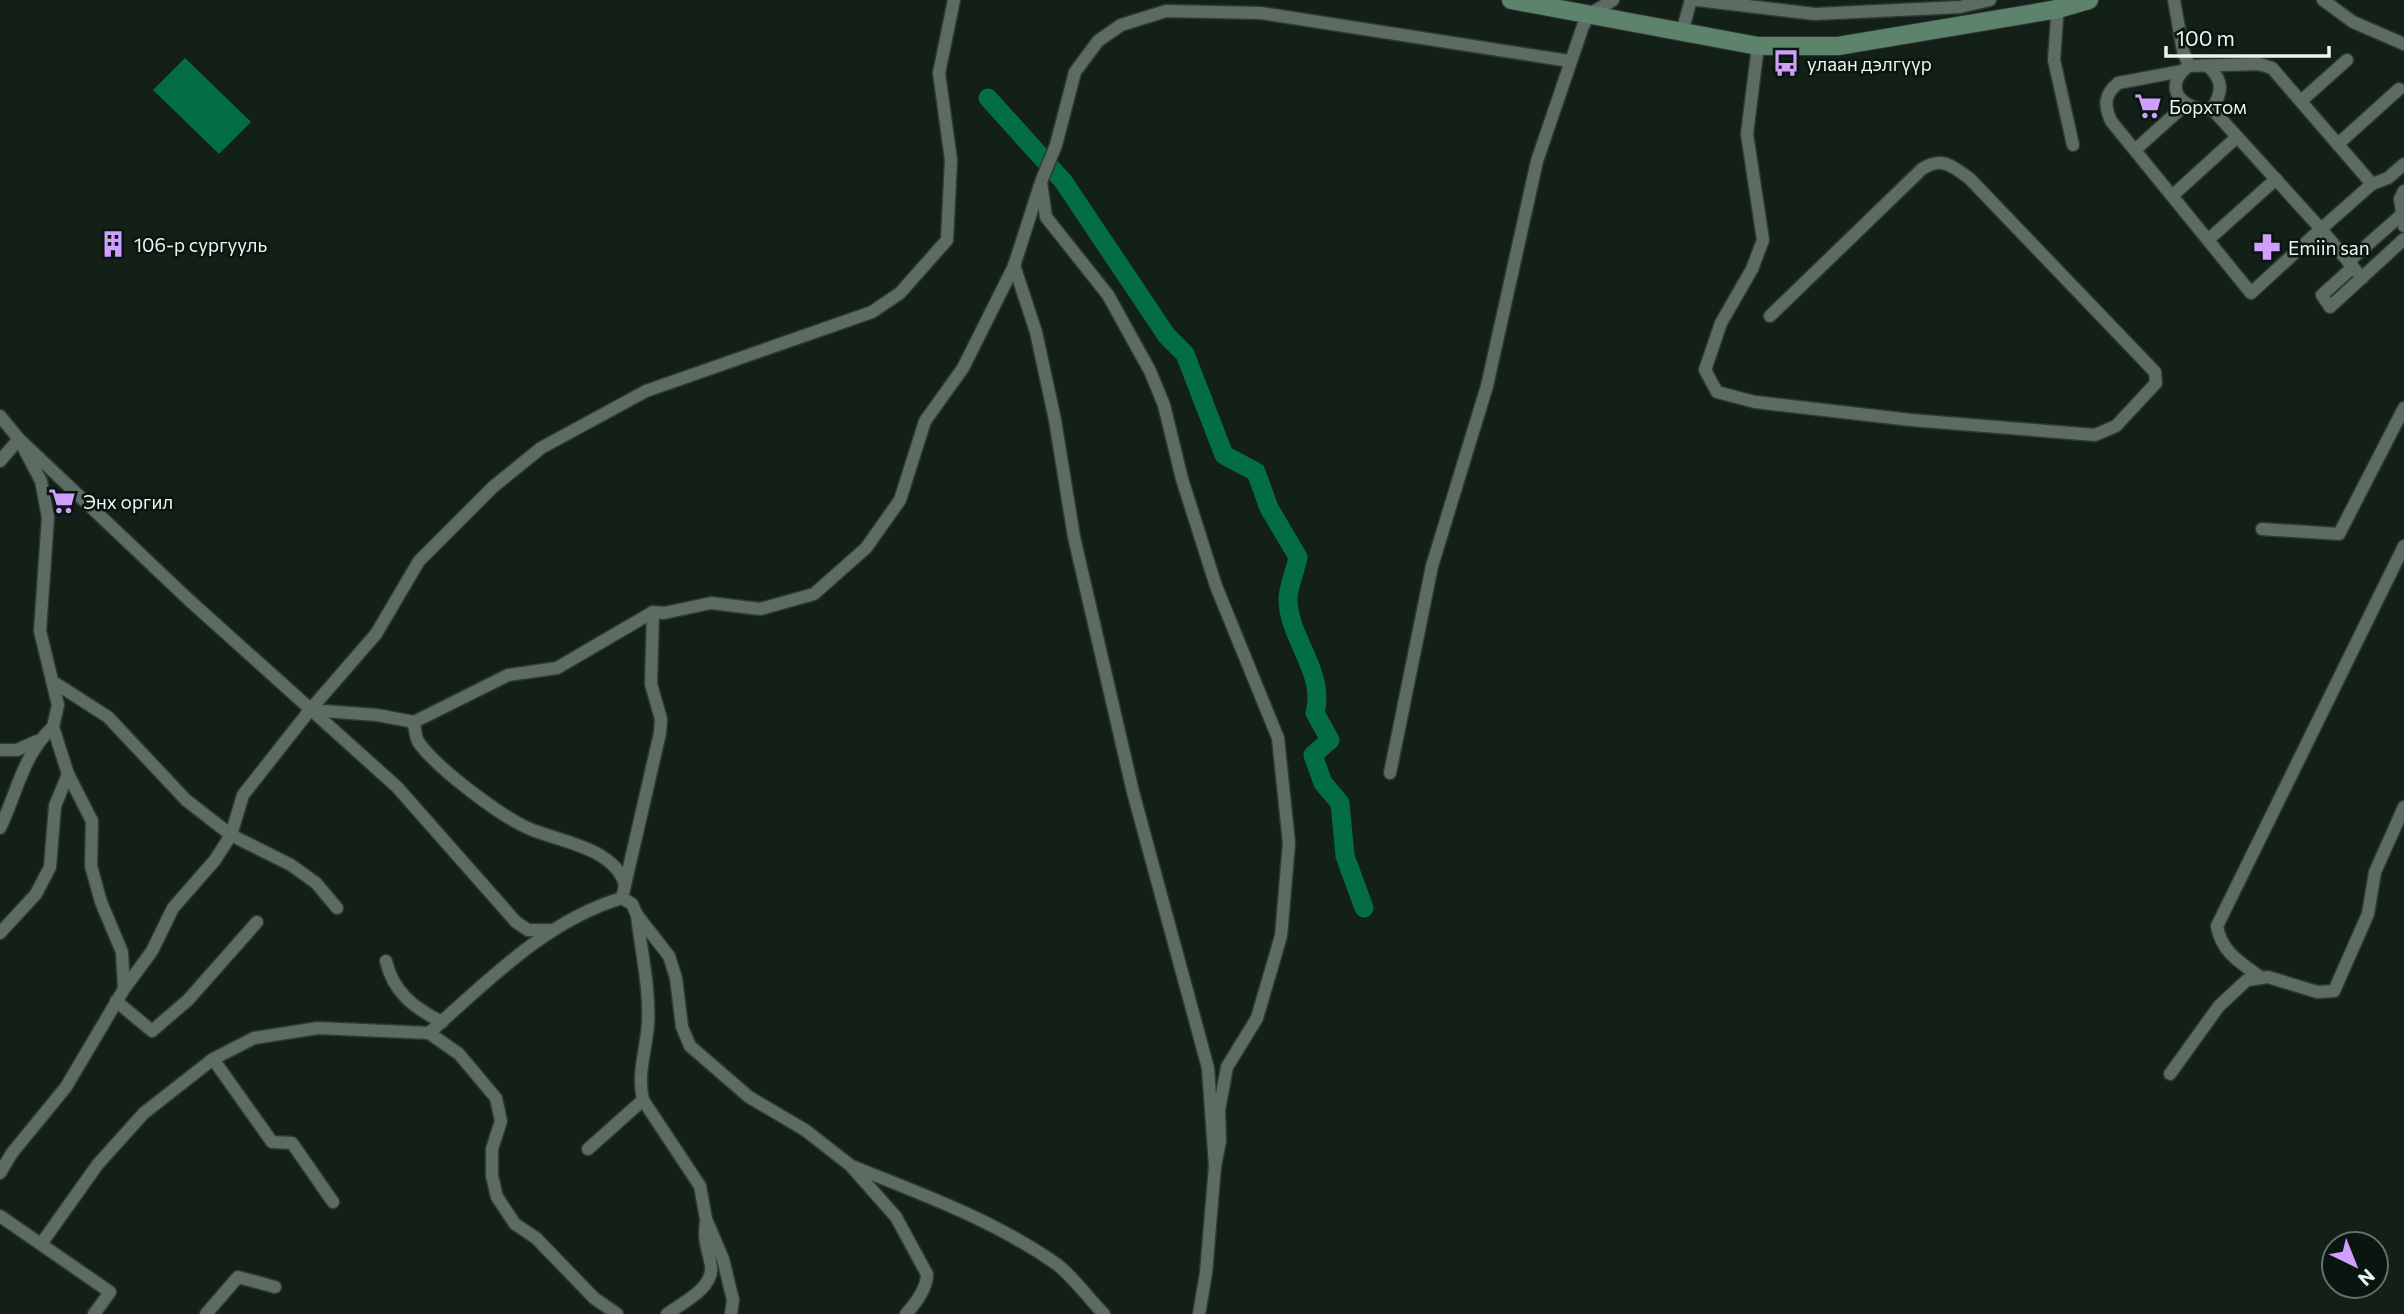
<svg xmlns="http://www.w3.org/2000/svg" width="2404" height="1314" font-family="Commissioner,sans-serif">
  <style>
    .water { fill: #036d43 }
    .lines { fill: none; stroke-linecap: round; stroke-linejoin: round }
    .river { stroke: #036d43; stroke-width: 19 }
    .street-casing { stroke: #303833; stroke-width: 15 }
    .secondary-casing { stroke: #303833; stroke-width: 20 }
    .street { stroke: #5c6c62; stroke-width: 12 }
    .secondary { stroke: #5d836d; stroke-width: 18 }
    .labels { text-anchor: middle; dominant-baseline: central; stroke-width: 5; stroke-linejoin: round; paint-order: stroke }
    .poi-label { font-size: 19px; fill: #ecf5ef; stroke: #09160f; text-anchor: start }
  </style>
  <rect width="100%" height="100%" fill="#122018"/>
  <polygon class="water" points="185,58 251,122 219,154 153,90"/>
  <g class="lines">
    <path class="river" d="M988 98 1063 181 1167 336 1185 354 1224 455 1256 472 1269 508 1298 557C1296 570 1288 586 1288 599 1288 638 1326 672 1315 713L1330 740 1313 755 1323 783 1340 803 1345 856 1364 908"/>
    <defs>
      <g id="street">
        <polyline points="1697,0 1815,14 1960,7 1990,0"/>
        <polyline points="2174,0 2183,51 2189,66 2259,64 2272,68 2372,184 2321,229 2212,109"/>
        <polyline points="2323,0 2353,22 2404,44"/>
        <polyline points="2058,4 2054,60 2073,145"/>
        <polyline points="1682,32 1691,0"/>
        <path d="M1758 46 1747 134 1763 240 1752 269 1721 323 1705 370 1717 392 1755 402 1911 420 2095 435 2116 426 2156 383 2155 372 1970 179C1953 166 1942 156 1922 169L1770 316"/>
        <path d="M2186 68C2161 90 2186 112 2212 109 2222 93 2224 81 2209 67"/>
        <path d="M2182 71 2118 83C2104 95 2104 105 2111 121L2251 293 2321 229 2362 278"/>
        <polyline points="2301,101 2347,60"/>
        <polyline points="2338,144 2399,89"/>
        <polyline points="2135,150 2185,105"/>
        <polyline points="2372,184 2388,178 2404,164"/>
        <polyline points="2404,191 2400,199 2404,226"/>
        <polyline points="2172,196 2237,137"/>
        <polyline points="2208,240 2276,179"/>
        <polyline points="2348,262 2400,216"/>
        <polyline points="1014,265 1036,332 1055,420 1074,537 1133,792 1208,1068 1215,1166 1206,1273 1199,1314"/>
        <polyline points="2353,267 2322,295 2330,307 2404,239"/>
        <polyline points="0,416 19,439 41,481 48,517 40,631 58,705 53,727 68,774 92,821 91,866 101,902 122,952 124,989 66,1087 12,1153 0,1173"/>
        <polyline points="0,461 19,439 189,600 397,787 516,922 528,930 553,930"/>
        <polyline points="2262,529 2339,534 2404,408"/>
        <polyline points="55,683 108,717 186,800 231,835 291,865 316,883 337,908"/>
        <polyline points="310,710 377,715 414,722 508,675 557,668 653,612 664,613 711,603 760,609 814,594 866,548 900,500 925,421 963,368 1014,266 1040,185"/>
        <path d="M414 722C415 729 415 737 419 743 438 769 500 816 530 829 561 842 615 848 625 885"/>
        <polyline points="0,750 17,750 37,741"/>
        <polyline points="1390,773 1432,566 1487,386 1537,161 1583,26 1590,14 1613,0"/>
        <path d="M0 828C17 793 23 754 53 727"/>
        <polyline points="622,898 660,733 661,719 651,684 653,612"/>
        <path d="M637 915 669 956 676 978 682 1027 690 1046 749 1097 805 1130 850 1165 896 1217 927 1274C927 1289 916 1303 906 1314"/>
        <polyline points="0,933 36,894 50,867 55,806 68,774"/>
        <path d="M386 961C393 992 414 1008 442 1022"/>
        <path d="M2259 976C2239 962 2221 951 2217 926L2404 546"/>
        <polyline points="124,989 152,951 173,908 215,860 231,835 243,795 310,710 376,634 419,561 493,487 541,448 646,391 872,312 900,293 947,240 951,160 939,73 954,0"/>
        <polyline points="116,1001 152,1031 188,1000 257,922"/>
        <path d="M429 1033C488 981 545 921 622 898L632 904 637 915C641 951 650 988 648 1024 646 1051 637 1073 643 1100L700 1186 706 1219 723 1259 733 1300 731 1314"/>
        <polyline points="213,1059 272,1142 292,1143 333,1202"/>
        <polyline points="2170,1074 2219,1006 2247,980 2268,977 2317,992 2334,991 2368,914 2375,872 2404,807"/>
        <polyline points="588,1149 643,1100"/>
        <polyline points="1215,1166 1220,1141 1219,1110 1227,1067 1257,1018 1281,936 1289,843 1278,738 1216,586 1182,479 1164,405 1150,371 1108,295 1046,217 1041,182 1056,145 1075,72 1098,41 1121,25 1166,11 1261,13 1569,61"/>
        <path d="M854 1167C922 1194 995 1221 1055 1263 1073 1276 1088 1298 1104 1314"/>
        <polyline points="0,1216 110,1292 94,1314"/>
        <polyline points="41,1244 98,1164 144,1113 213,1059 254,1038 318,1028 429,1033 459,1054 496,1098 501,1121 492,1149 492,1176 497,1197 515,1224 536,1238 594,1298 617,1314"/>
        <polyline points="206,1314 238,1277 275,1287"/>
        <path d="M667 1314C682 1303 714 1288 711 1266 708 1247 703 1242 706 1222"/>
      </g>
      <polyline id="secondary" points="1511,0 1758,46 1838,46 2058,9 2089,0"/>
    </defs>
    <use href="#street" class="street-casing"/>
    <use href="#secondary" class="secondary-casing"/>
    <use href="#street" class="street"/>
    <use href="#secondary" class="secondary"/>
  </g>
  <defs>
    <symbol id="bus-bare" viewBox="-9 -9 18 18"><path d="M-5-6H5V4H4V6H2V4H-2V6H-4V4H-5ZM-3.5-4V0h7V-4ZM-3.5 1.2v1.5H-2V1.2ZM2 1.2v1.5H3.5V1.2Z" fill="#d19dfe" stroke="#09160f" stroke-width="2.5" paint-order="stroke"/></symbol>
    <symbol id="supermarket-bare" viewBox="-9 -9 18 18"><path d="M-6-5.5h2.5l.6 2H6L4.5 2H-2.5L-4.4-4H-6ZM-1.5 3.2a1.3 1.3 0 1 0 .1 0ZM3 3.2a1.3 1.3 0 1 0 .1 0Z" fill="#d19dfe" stroke="#09160f" stroke-width="2.5" paint-order="stroke"/></symbol>
    <symbol id="building-bare" viewBox="-9 -9 18 18"><path d="M-4-6H4V6H1V3H-1V6H-4ZM-2.5-4.3h1.7v1.8h-1.7ZM.8-4.3h1.7v1.8H.8ZM-2.5-1h1.7V.8h-1.7ZM.8-1h1.7V.8H.8Z" fill="#d19dfe" stroke="#09160f" stroke-width="2.5" paint-order="stroke"/></symbol>
    <symbol id="pharmacy-bare" viewBox="-9 -9 18 18"><path d="M-2-6h4v4h4v4h-4v4h-4v-4h-4v-4h4Z" fill="#d19dfe" stroke="#09160f" stroke-width="2.5" paint-order="stroke"/></symbol>
  </defs>
  <g fill-rule="evenodd">
    <use href="#bus-bare" x="1767" y="44" width="38" height="38"/>
    <use href="#supermarket-bare" x="2129" y="87" width="38" height="38"/>
    <use href="#building-bare" x="94" y="225" width="38" height="38"/>
    <use href="#pharmacy-bare" x="2248" y="228" width="38" height="38"/>
    <use href="#supermarket-bare" x="43" y="482" width="38" height="38"/>
  </g>
  <g class="labels">
    <g class="poi-label">
      <text x="1807" y="63">улаан дэлгүүр</text>
      <text x="2169" y="106">Борхтом</text>
      <text x="134" y="244">106-р сургууль</text>
      <text x="2288" y="247">Emiin san</text>
      <text x="83" y="501">Энх оргил</text>
    </g>
  </g>
  <g transform="translate(2355 1265) rotate(137)"><circle r="33" fill="#09160f" stroke="#646f69" stroke-width="2"/>
  <path d="M0-5L12 26L0 18L-12 26Z" fill="#d19dfe"/>
  <text y="-10" font-size="19" font-weight="bold" text-anchor="middle" fill="#ecf5ef">N</text>
  </g>
  <path d="M2166 46v10h163v-10" fill="none" stroke="#ecf5ef" stroke-width="3.5"/>
  <text x="2176" y="46" font-size="21" fill="#ecf5ef" stroke="#09160f" stroke-width="5" paint-order="stroke">100 m</text>
</svg>
